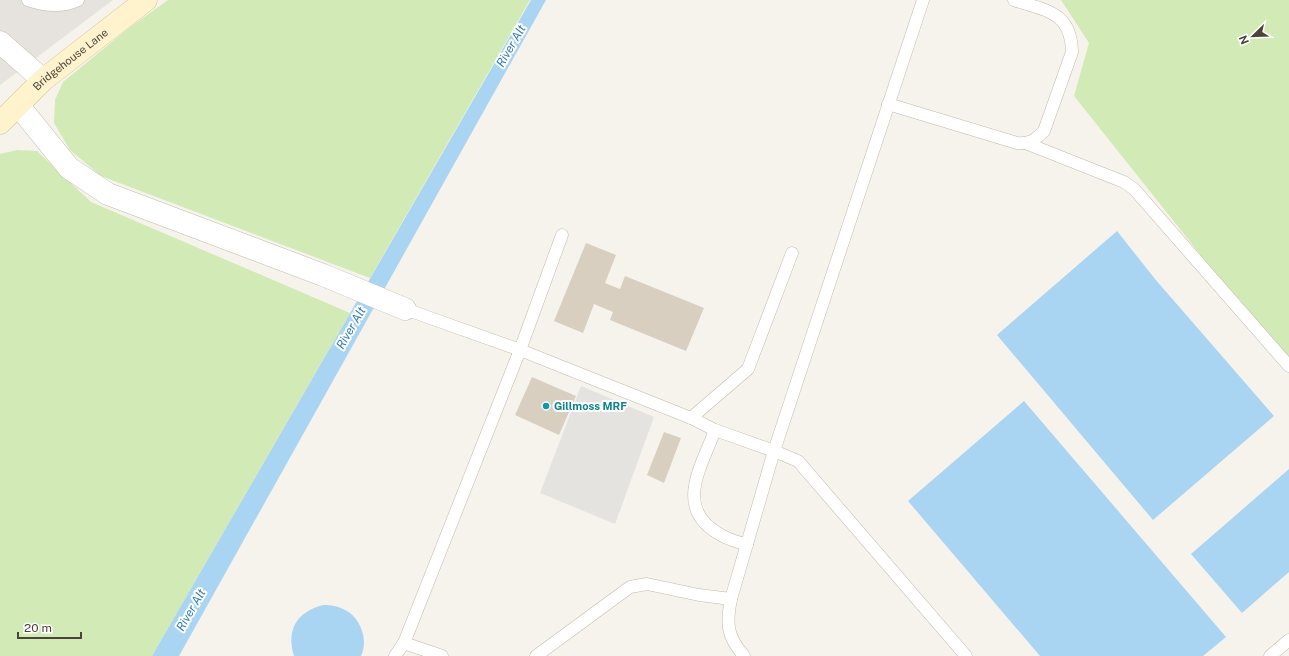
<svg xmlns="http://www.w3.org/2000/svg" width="1289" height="656" font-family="'Public Sans',sans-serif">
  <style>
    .industrial { fill: #e6e2dd }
    .green { fill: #d2eab5 }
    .parking { fill: #e5e3e0 }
    .water { fill: #a9d4f2 }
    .building { fill: #d8cfc1 }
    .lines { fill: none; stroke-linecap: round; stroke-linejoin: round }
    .lane-casing { stroke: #c2bbae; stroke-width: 13 }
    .street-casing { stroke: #c2bbae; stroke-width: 23 }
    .secondary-casing { stroke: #d6c79b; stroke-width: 23 }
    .lane { stroke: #fff; stroke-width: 12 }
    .street { stroke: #fff; stroke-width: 22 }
    .secondary { stroke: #fff3cd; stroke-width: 22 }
    .culture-dot { fill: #0f9aa8; stroke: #fff; stroke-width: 1.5 }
    .labels { text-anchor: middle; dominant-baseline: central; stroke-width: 4; stroke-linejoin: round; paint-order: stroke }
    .street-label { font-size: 11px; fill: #4b4439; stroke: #fff }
    .culture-label { font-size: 11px; font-weight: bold; fill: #0d838f; stroke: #fff; text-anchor: start }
    .water-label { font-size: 12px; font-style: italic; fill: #2e7ab2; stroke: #fff }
  </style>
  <rect width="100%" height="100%" fill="#f6f3ec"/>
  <polygon class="industrial" points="0,0 113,0 0,85"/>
  <g class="green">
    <polygon points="168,0 530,0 370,278 101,176 70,150 54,123 55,100 63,82 129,28"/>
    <polygon points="1061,0 1289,0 1289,366 1074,96 1089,43"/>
    <polygon points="17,150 37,151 91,202 350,313 152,656 0,656 0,154"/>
  </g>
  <polygon class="parking" points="581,386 654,417 615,524 540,493"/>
  <g class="water">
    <polygon points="531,0 546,0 179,656 152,656"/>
    <polygon points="1117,231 1155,279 1274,416 1153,520 997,335"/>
    <polygon points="1024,401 1226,637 1203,656 1040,656 908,501"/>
    <polygon points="1289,469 1289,572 1242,613 1191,554"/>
    <path d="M323 605C331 605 338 606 345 610 360 617 369 640 361 656H294C286 629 297 612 323 605Z"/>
  </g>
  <g class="building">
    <polygon points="586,243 616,255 605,283 620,289 625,276 704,308 686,351 610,320 613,312 594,304 583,333 554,321"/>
    <polygon points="532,377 576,396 559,435 515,415"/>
    <polygon points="664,432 681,438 664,483 647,475"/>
  </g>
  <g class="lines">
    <defs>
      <g id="lane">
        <path d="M28 0C45 6 61 8 78 0"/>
        <polyline points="923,0 774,451 798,461 966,656"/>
        <path d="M888 104 1017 143C1030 144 1035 140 1044 131L1072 52C1071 11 1046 11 1014 0"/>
        <polyline points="1028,144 1124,182 1134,189 1289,366"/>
        <polyline points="405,309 520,350 691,418 715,430 774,451 731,599 699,595 647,584 630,587 536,656"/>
        <polyline points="691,418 748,369 792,253"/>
        <path d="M715 430C701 468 673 509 721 535 729 540 739 542 747 545"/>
        <path d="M731 599C726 624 727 636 744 656"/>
        <polyline points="395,656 404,643"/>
        <polyline points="442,656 404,643 520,350 562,235"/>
        <polyline points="1270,656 1289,640"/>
      </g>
      <g id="street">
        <polyline points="0,42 43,80"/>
        <polyline points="18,105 69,168 108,194 323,275 405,309"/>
      </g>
      <g id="secondary">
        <path id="s1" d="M0 123 43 80 146 0"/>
      </g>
    </defs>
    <use href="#lane" class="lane-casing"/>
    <use href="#street" class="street-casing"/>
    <use href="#secondary" class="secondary-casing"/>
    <use href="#lane" class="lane"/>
    <use href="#street" class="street"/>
    <use href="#secondary" class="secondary"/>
  </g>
  <circle class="culture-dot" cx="546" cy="406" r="4"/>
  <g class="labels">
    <g class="street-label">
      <text stroke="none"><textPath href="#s1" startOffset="95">Bridgehouse Lane</textPath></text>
    </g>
    <g class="culture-label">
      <text x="554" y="406">Gillmoss MRF</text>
    </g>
    <g class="water-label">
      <text transform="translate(511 46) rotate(-60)">River Alt</text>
      <text transform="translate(351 328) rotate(-60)">River Alt</text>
      <text transform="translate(191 610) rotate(-60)">River Alt</text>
    </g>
  </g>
  <g transform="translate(1253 36) rotate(247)" stroke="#ffffff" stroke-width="3" paint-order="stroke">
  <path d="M0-3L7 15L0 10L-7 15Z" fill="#4b4439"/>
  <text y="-6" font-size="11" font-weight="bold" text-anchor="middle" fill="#4b4439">N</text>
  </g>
  <path d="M18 632v6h63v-6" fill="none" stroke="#4b4439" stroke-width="2"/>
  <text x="24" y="632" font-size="12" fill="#4b4439" stroke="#ffffff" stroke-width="3" paint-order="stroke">20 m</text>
</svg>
